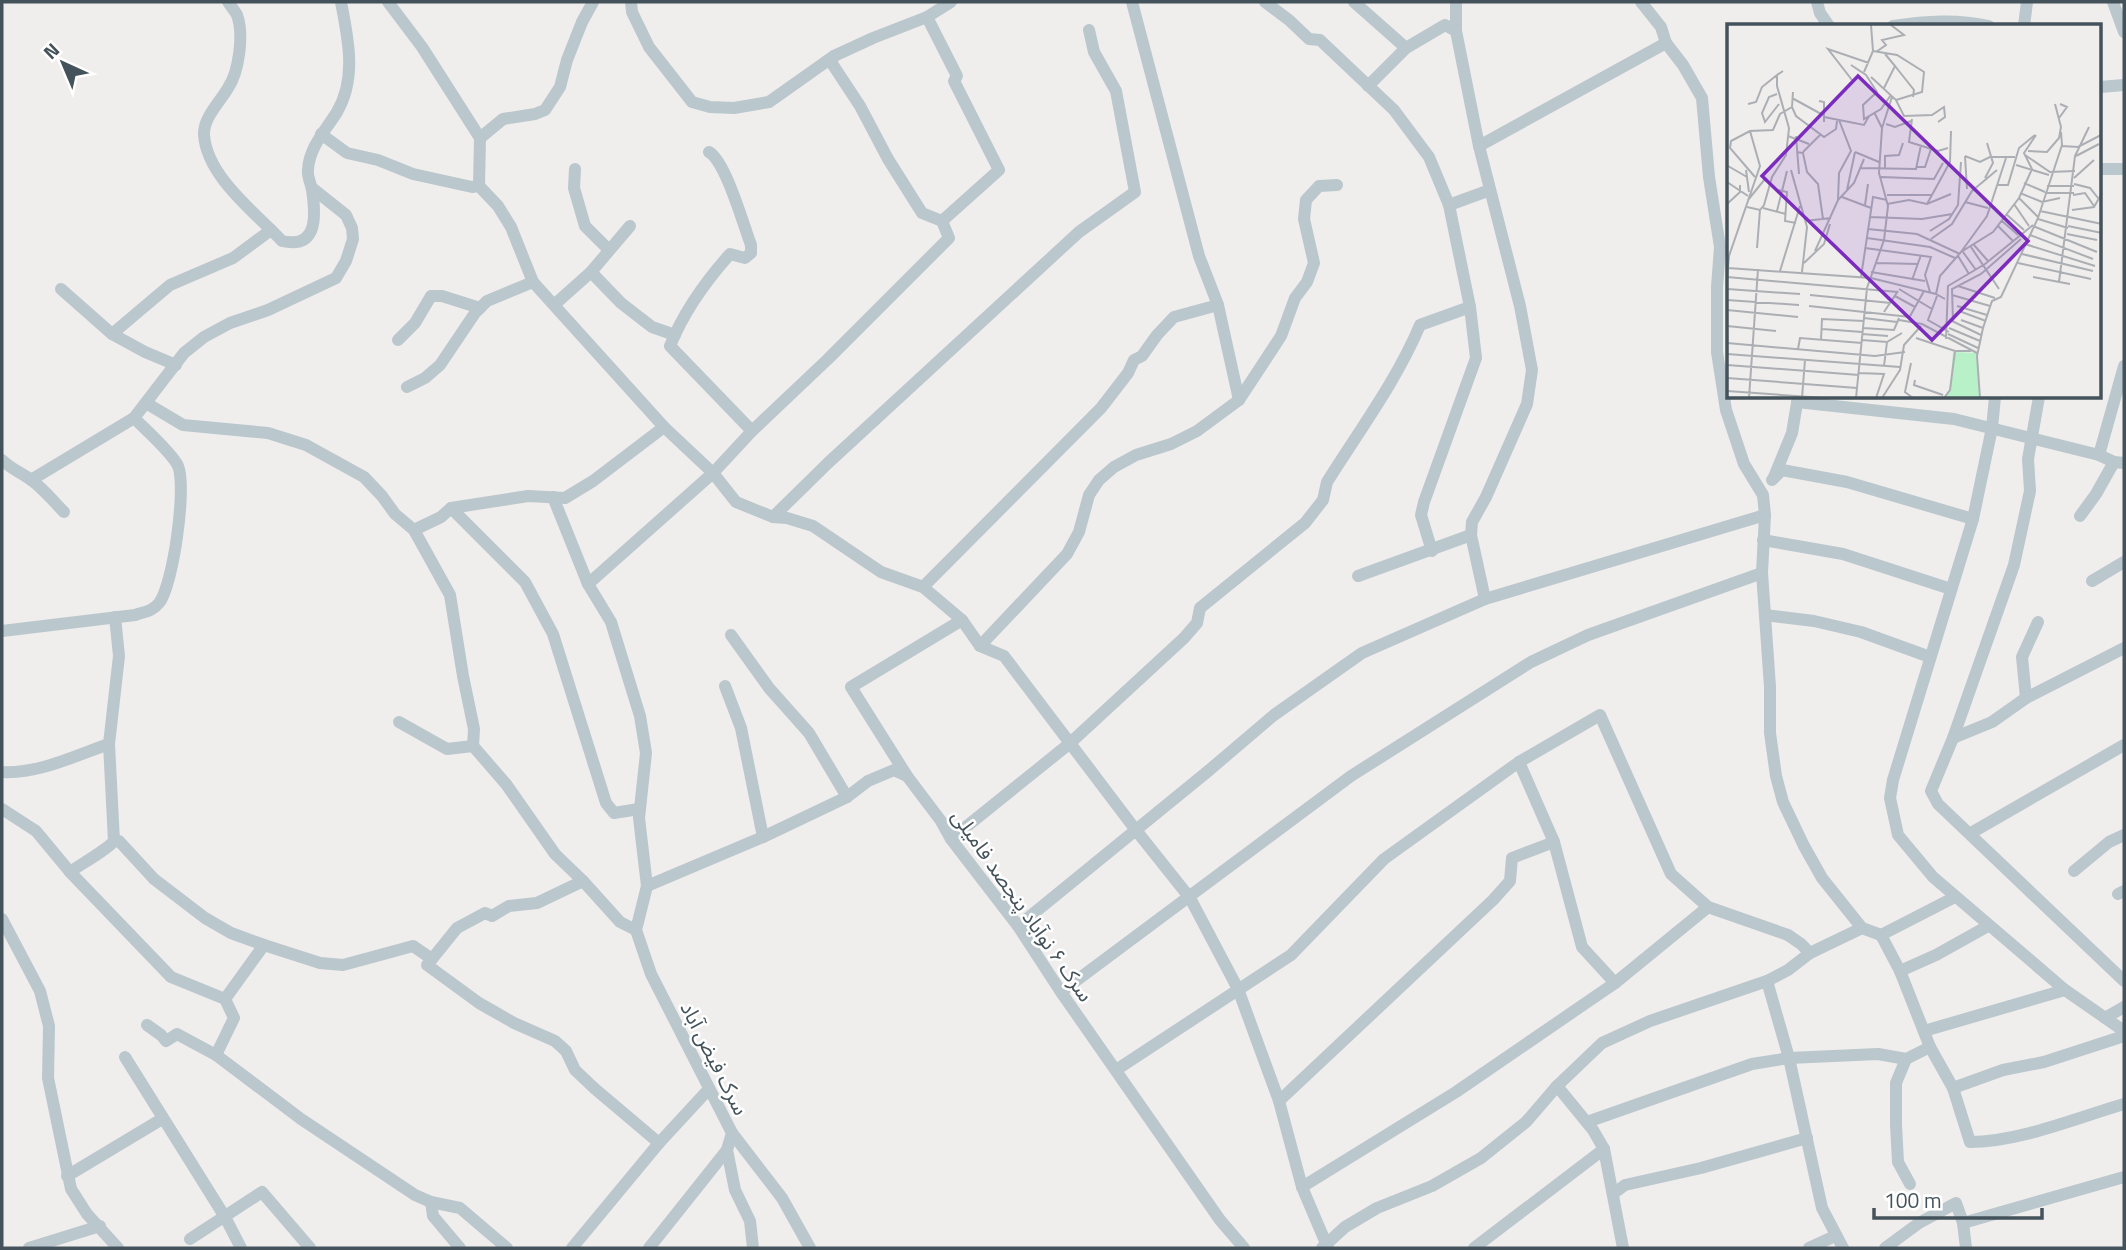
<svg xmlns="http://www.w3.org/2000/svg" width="2126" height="1250" font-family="'Titillium Web','Noto Sans Arabic',sans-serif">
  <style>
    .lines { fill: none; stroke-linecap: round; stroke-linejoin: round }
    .minor { stroke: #bac7cd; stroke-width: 12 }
    .labels { text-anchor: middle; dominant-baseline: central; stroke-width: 5; stroke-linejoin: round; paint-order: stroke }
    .street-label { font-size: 21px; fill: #44535b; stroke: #fff }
    .inset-road { fill: none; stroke: #abafb3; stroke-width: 2 }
    .view { fill: #7b2cbf; fill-opacity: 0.15; stroke: #7b2cbf; stroke-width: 3.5 }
    .inset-edge { fill: none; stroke: #44535b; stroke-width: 3.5 }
  </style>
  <rect width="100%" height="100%" fill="#f0eded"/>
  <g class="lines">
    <g class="minor">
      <path d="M228 2C231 6 235 11 237 15 244 34 239 72 228 88 220 102 203 118 204 135 207 177 256 213 282 241 318 249 316 216 312 190 311 184 307 176 308 170 309 147 326 130 337 112 357 78 348 38 341 2"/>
      <polyline points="388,2 422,47 480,138 479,186"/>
      <polyline points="631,2 632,12 649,47 692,102 710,107 734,108 769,102 834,56 873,38 927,17 951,2"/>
      <polyline points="1132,2 1199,256 1218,305 1239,400"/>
      <polyline points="1265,2 1289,20 1309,39 1320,40 1394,110 1429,157 1449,205 1470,307 1476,358 1424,502 1421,515 1432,551"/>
      <polyline points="1354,2 1406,48"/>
      <polyline points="1456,2 1456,31 1479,146 1520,306 1532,370 1527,404 1486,497 1472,522 1471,535 1485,599"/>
      <path d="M1641 2 1661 27 1666 43 1683 65 1702 98 1709 177 1720 247 1717 287V352L1726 410 1744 464 1763 495 1765 515 1762 573 1770 687V733L1776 776 1783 802 1804 846 1822 878 1862 928 1881 935 1900 971 1930 1047 1953 1088 1970 1142C2019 1142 2076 1118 2124 1104"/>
      <polyline points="1817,2 1820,13 1829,26"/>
      <polyline points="2113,2 2124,32"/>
      <polyline points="927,17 957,76 954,81 999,170 942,221"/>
      <path d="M1893 26C1926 21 1957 19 1989 26"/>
      <polyline points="2024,26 2027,2"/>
      <polyline points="1368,86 1406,48 1445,25 1456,31"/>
      <polyline points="2100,87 2124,85"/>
      <polyline points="321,134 347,153 378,160 413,174 472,187 479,186 498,206 511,227 533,282 664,427 713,473 736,502 773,517 787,518 813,526 881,572 923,587 962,620 980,646 1004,656 1135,829 1190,898 1238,989 1279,1101 1302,1187 1328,1248"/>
      <polyline points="480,138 503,119 535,114 545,110 560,87 567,60 582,22 593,2"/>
      <polyline points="1479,146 1666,43"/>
      <path d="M709 152C726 162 743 224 751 245V253L745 258 730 254C705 282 684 311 670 346L752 431"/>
      <polyline points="575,169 574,188 585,226 609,250"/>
      <polyline points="2100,169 2124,169"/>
      <polyline points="1449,205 1490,190"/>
      <polyline points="591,272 621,303 652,327 675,335"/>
      <polyline points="61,289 112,334 145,352 176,365"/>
      <polyline points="554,305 591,272 630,226"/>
      <polyline points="112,334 170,285 233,258 271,230"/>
      <polyline points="398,340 415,323 431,296 442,296 480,308"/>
      <polyline points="407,387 425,378 440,365 475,313 487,301 533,282"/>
      <polyline points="1995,397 1992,428 1973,519 1893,780 1890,798 1898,835 1933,877 2065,990 2124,1031"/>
      <polyline points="2039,397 2028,459 2030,491 2014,565 1953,738 1931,791 1938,804 2124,981"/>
      <polyline points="1797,402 1954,419 2099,455 2114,462 2124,463"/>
      <polyline points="146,403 183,425 268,433 306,445 364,477 382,496 395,514 414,530 450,595 463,676 474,729 473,746 506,784 555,854 583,881 620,922 636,930"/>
      <polyline points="2099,455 2124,366"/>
      <path d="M2 460C11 469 20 472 30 479 43 488 53 501 64 512"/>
      <polyline points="1774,477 1792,433 1798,397"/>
      <polyline points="31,480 134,418 184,353 204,337 230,323 268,310 336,278 346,261 353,239 352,228 346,215 312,188"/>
      <polyline points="1772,480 1782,470 1847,482 1973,519"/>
      <polyline points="553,497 588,584 611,622 640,716 646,753 639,818 647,886 636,930 651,974 732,1133 727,1150 735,1190 750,1221 753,1248"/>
      <polyline points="451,508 525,582 553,634 606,803 614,813 639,809"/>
      <polyline points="2080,516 2096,494 2114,462"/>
      <polyline points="773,517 828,463 1079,232 1135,192 1116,91 1094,52 1089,30"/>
      <polyline points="414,530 441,517 451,508 528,496 565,498 593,481 664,427"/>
      <polyline points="1763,540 1843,554 1951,589"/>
      <polyline points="1358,576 1471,535"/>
      <polyline points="2092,581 2124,562"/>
      <polyline points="588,584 713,473 752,431 828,359 949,238 942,221 922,213 888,159 860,106 831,62 834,56"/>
      <polyline points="923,587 1101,408 1128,373 1134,360 1142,356 1157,335 1174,317 1218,305"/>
      <polyline points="1765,615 1814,621 1861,632 1930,657"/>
      <polyline points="962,620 851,687 907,776 941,821 951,839 1018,926 1061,992 1220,1220 1244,1248"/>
      <path d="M2 631 135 615C144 612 153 611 159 603 173 586 187 487 178 466 173 454 145 429 134 418"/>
      <polyline points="731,635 769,688 809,733 847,797"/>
      <polyline points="980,646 1067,554 1079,532 1089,495 1099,480 1114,467 1136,455 1171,444 1197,431 1239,400 1281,336 1295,298 1307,282 1314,263 1304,219 1306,200 1319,186 1337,185"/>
      <polyline points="725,686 741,728 763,837"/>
      <polyline points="2026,698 2022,657 2038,622"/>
      <polyline points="399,722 447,749 473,746"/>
      <polyline points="1953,738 1992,722 2026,698 2124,648"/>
      <polyline points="1519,762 1554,842 1582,947 1615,983"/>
      <path d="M2 772C39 774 74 756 109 744"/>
      <polyline points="2,809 36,831 70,872 171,977 225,999 234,1018 216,1055"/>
      <polyline points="1971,833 2124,745"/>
      <path d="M951 839 1069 744 1184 638 1197 623 1200 608 1305 523 1323 500 1327 482C1359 431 1397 380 1420 325L1470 307"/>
      <polyline points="114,841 109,744 119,656 115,617"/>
      <polyline points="2074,871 2109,842 2124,835"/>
      <path d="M70 872C81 864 107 850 114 841H119L154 879 205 918 231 933 264 945 320 963 343 965 413 946 432 959 427 965 479 1003 514 1023 555 1041 566 1051 575 1070 594 1088 659 1143"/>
      <polyline points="647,886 763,837 847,797 868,781 894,770 907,776"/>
      <polyline points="2118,894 2124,891"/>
      <polyline points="2,919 40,991 49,1026 48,1078 71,1189 87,1214 118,1248"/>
      <polyline points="1018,926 1207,772 1274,715 1362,653 1485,599 1765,515"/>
      <polyline points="1881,935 1955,897"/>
      <polyline points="432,959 457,928 485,913 492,916 509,906 537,903 583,881"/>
      <polyline points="1900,971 1936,955 1988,926"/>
      <polyline points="1767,981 1789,1058 1822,1208 1843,1248"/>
      <polyline points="1061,992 1351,776 1531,662 1588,635 1762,573"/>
      <polyline points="225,999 264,945"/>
      <polyline points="2105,1018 2124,1007"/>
      <polyline points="147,1025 161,1035 166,1041 177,1034 216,1055 301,1119 415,1195 431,1202 460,1208 507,1248"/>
      <polyline points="1924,1031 2065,990"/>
      <polyline points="125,1057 225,1217 241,1248"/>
      <polyline points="1906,1059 1896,1083 1896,1125 1898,1162 1910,1184"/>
      <polyline points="1116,1070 1291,955 1384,859 1519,762 1600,715 1671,874 1708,907 1788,935 1801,944 1810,953"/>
      <polyline points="1557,1086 1593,1130 1604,1149 1623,1248"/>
      <polyline points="1953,1088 2003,1070 2044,1062 2124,1036"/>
      <polyline points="1279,1101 1493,900 1510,881 1512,858 1554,842"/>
      <polyline points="1587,1122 1752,1064 1789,1058 1878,1054 1906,1059 1930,1047"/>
      <polyline points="732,1133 782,1198 810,1248"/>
      <polyline points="67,1176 162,1119"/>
      <polyline points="1302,1187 1456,1092 1615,983 1708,907"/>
      <polyline points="1614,1193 1625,1185 1701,1168 1807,1138"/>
      <polyline points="431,1202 433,1216 460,1248"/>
      <polyline points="1963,1223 2124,1177"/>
      <polyline points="190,1239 262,1192 310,1248"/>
      <polyline points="29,1248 100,1226"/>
      <polyline points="572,1248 659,1143 708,1090"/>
      <polyline points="649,1248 727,1150"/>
      <polyline points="1322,1248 1345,1227 1377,1208 1432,1186 1481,1158 1526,1122 1557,1086 1602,1043 1650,1021 1767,981 1788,970 1810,953 1862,928"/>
      <polyline points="1474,1248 1604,1149"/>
      <polyline points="1809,1248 1835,1236"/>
      <polyline points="1885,1248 1919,1223 1956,1203 1963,1223 1966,1248"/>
    </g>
  </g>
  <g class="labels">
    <g class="street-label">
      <text transform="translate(1023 905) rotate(55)">سرک ۶ نوآباد پنجصد فامیلی</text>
      <text transform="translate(715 1058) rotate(63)">سرک فيض آباد</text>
    </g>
  </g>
  <g transform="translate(1727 24)">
    <rect width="374" height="374" fill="#f0eded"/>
    <path d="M226 328 250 329 253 374H217L223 364Z" fill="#b8f1c7"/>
    <path class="inset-road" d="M146 27 170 31 197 48 195 68 169 76M149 28 159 21 155 16 177 11 164 1M124 41 139 51 150 68 136 81 137 95 154 85 164 71M168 42 187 66 186 73M137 48 146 27 144 1M144 53 169 76 177 92 205 91 217 83 218 93 211 98M125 56 101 25 142 39M157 64 168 42 158 30M50 70 42 73 35 89 38 98 52 80M65 74 96 91M92 77 97 78V98M21 80 29 78 35 63 50 51M65 83 69 92 97 113 109 105 110 97M97 93 137 101 142 92M332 94 340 83 333 80M185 95 182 118 211 127 221 124M159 100 168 103 184 97M155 104 165 73M23 107 4 117 3 124 28 153M61 112 82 120M69 112 72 150M335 122 351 123 374 111M301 127 320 128 332 114 334 103 328 80M70 128 76 129 80 148 91 160 96 195M76 128 93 111M128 128 152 138M298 131 323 148 348 147M238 132 240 165M238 132 253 138 265 132M349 132 372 120M265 133H288M289 141 322 151M1 142 20 153M190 143H198L204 125M133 144 189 145 194 121M158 145V132L172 131 176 119M19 146 22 168M64 146 80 203 75 248M154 153 207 155 216 139M258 154 266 139 260 119M347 154 367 136M0 158 21 172M297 159 318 168M347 160 363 164 371 174M270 161H281L292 124 308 111M320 162H347M51 166 60 168 58 197 69 199M120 166 128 128M293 169 315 178 333 174M318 169H347M160 171H205M346 171 358 169 367 182M115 173 144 184M292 174 311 193M21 176 38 155M111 176 112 149 124 127 112 96M238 178 261 184M0 180 13 168V161M160 180 182 176 200 180 224 170M200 180 223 138 224 107M287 180 302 202M138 181 141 160M20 183 33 186 37 181 45 153 59 131 62 104 50 62V51L56 47M36 184 59 190M345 186 367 183 375 169M50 187 60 147M313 187 375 200M279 190 297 206M143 193 195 195 225 190M311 195 341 204M78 197 104 194M275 197 291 211M271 202 286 217M306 202 370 228M341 202 375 209M141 205 190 210 233 230M203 207 222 195 231 181 234 138M340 210 370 216M303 211 366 235M140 214 203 223 228 234M204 215 225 200 245 167 270 146M298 220 368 242M247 221 261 237M244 223 272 265M30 224 33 186M138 224 204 233 198 251 203 268M88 227 111 176 127 159 137 135M234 228 260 192 279 134M236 228 249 246M295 230 366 247M231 232 242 250M77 239 97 220 103 200M149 239 191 240M291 239 364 255M1 244 144 254 209 270M53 247 73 182M144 248 198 257M0 253 171 268M134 253 146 173 160 176M306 253 343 260M0 255 2 232 33 142 23 107 46 106 53 90 65 83 66 68M185 256 194 231M332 258 348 132 362 103M231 262 268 274M0 265 73 270M172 265 205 285M83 271 164 279M225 271 263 282M168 272 188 283M210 272 201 296 222 308M218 275 209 270 213 252 234 228 266 208 292 174 305 145 297 129 309 111M0 276 72 281M82 282 183 293M230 282 260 291M0 286 71 293M232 287 259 297M157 288 171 267M137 294 170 298M182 294 197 267M172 296 195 300 250 329M234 296 256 304M225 297 254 311M226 298 225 265 254 250 294 215M0 302 49 307M136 304 167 306 172 294M222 304 253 317M95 305 135 308M135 310 161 312M221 310 251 324M189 314 228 327H244M219 315 221 262 258 240 306 201M94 316 95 295 137 297M135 316 160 318 175 309M0 319 148 332 178 328M71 325 73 314 135 319M0 330 173 343M184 339 178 368 186 374M0 341 132 351M157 342 160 318M132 349 157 350 149 374M0 354 130 364M188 356 187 361 216 371M0 367 96 374M22 374 31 245M75 374 78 336M129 374 140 264 157 216 161 182 152 149 155 104 147 88M155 374 173 346 177 321 194 302M217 374 223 366 228 327M253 374 250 332 256 304 265 277 274 273 311 194 335 121 334 108"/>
    <path class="view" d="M131 52 301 217 205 316 35 152Z"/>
    <rect width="374" height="374" class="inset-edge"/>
  </g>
  <rect width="2126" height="1250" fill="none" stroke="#44535b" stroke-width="7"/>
  <g transform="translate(63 63) rotate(316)" stroke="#ffffff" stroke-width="5" paint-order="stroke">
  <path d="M0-5L12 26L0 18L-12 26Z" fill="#44535b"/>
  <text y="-10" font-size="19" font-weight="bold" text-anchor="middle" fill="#44535b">N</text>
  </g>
  <path d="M1874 1208v10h168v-10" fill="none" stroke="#44535b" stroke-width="3.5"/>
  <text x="1884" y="1208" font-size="21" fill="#44535b" stroke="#ffffff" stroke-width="5" paint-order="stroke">100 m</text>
</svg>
